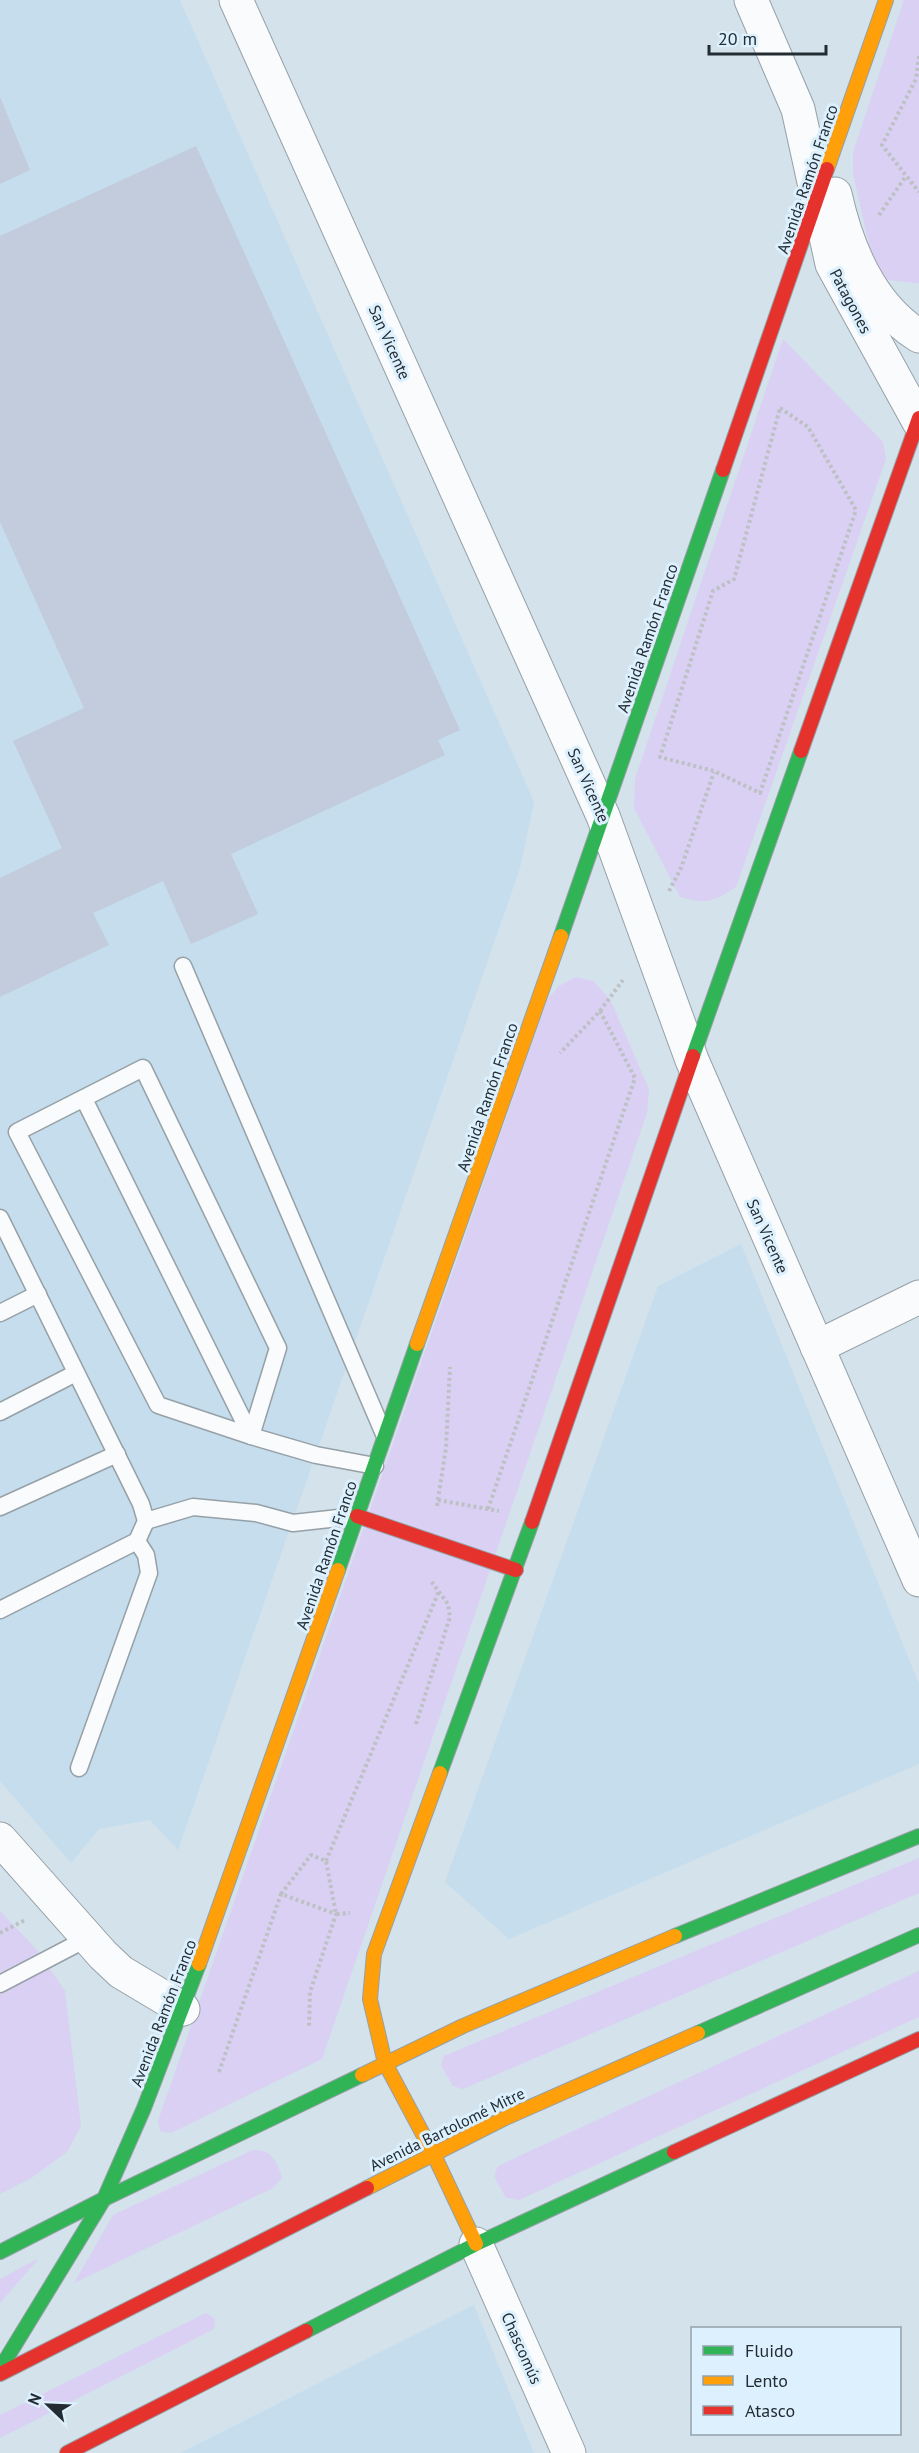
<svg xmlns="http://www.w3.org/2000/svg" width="919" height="2453" font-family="'PT Sans',sans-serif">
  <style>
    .built { fill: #c5dded }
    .green { fill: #d9d0f4 }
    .building { fill: #c2ccdd }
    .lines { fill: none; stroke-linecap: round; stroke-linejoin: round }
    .lane-casing { stroke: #96a0a7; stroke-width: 19 }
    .street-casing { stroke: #96a0a7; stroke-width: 35 }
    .fast-casing { stroke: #96a0a7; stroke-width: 16 }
    .slow-casing { stroke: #96a0a7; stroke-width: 16 }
    .jam-casing { stroke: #96a0a7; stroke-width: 16 }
    .path { stroke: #bdc1c4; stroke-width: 4; stroke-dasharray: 3 3; stroke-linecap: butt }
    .lane { stroke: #f9fbfc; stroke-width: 16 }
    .street { stroke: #f9fbfc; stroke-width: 33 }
    .fast { stroke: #30b455; stroke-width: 14 }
    .slow { stroke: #ff9f0a; stroke-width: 14 }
    .jam { stroke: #e5322d; stroke-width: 14 }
    .labels { text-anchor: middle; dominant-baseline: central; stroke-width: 6; stroke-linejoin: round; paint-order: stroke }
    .street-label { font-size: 16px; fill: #232c33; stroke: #dcf0fd }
  </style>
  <rect width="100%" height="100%" fill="#d4e2eb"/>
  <g class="built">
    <polygon points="0,0 180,0 534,802 520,868 178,1850 150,1820 99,1829 71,1863 0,1781"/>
    <polygon points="741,1244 919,1684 919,1764 509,1939 445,1882 658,1286"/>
    <polygon points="474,2305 534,2453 180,2453"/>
  </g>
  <g class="green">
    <polygon points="904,0 919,0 919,283 915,283 888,280 873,263 853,173 853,152"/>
    <path d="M783 339 883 442 886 459 736 887C714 901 706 905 680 897L634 808 635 779Z"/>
    <polygon points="576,977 593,981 610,999 649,1089 647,1113 322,2059 171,2133 160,2131 158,2121 547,1000 559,986"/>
    <polygon points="919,1858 919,1893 463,2089 453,2086 441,2065 444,2056"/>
    <polygon points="0,1911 36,1949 65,1991 81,2126 67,2152 31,2178 0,2194"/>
    <polygon points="919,1971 919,2017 519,2200 506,2198 494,2176 498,2166"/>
    <path d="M253 2150C272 2150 277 2161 282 2178L273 2188 74 2283 113 2215Z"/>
    <polygon points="39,2258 0,2303 0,2279"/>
    <polygon points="206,2313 215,2319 214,2329 0,2438 0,2415"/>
  </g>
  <g class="building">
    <polygon points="0,97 30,170 0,184"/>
    <polygon points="196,146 460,730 438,740 445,755 231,854 258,914 191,944 163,881 93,913 109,945 0,997 0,878 62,848 13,741 84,708 0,522 0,236"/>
  </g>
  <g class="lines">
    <defs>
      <g id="lane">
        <polyline points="183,966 384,1434"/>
        <polygon points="143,1068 278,1348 251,1436 158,1405 17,1132"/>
        <polyline points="84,1099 251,1436 316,1455 375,1466"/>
        <polyline points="0,1218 141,1504 146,1521 137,1541 0,1610"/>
        <polyline points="0,1313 38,1294"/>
        <polyline points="0,1412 76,1373"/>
        <polyline points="0,1507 117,1454"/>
        <polyline points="146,1521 193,1507 256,1513 293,1523 357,1516"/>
        <polyline points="79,1768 149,1573 146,1555 137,1541"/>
        <polyline points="0,1984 88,1938"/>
      </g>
      <g id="street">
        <polyline points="236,0 603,816 692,1060 919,1580"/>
        <polyline points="751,0 798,109 832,264 919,422"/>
        <path d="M835 194C847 248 871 306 919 336"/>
        <polyline points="817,1347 919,1297"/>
        <polyline points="0,1839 103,1955 121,1972 183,2009"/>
        <polyline points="476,2244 569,2453"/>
      </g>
      <g id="fast">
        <polyline points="561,936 723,470"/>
        <polyline points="693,1056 801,751"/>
        <polyline points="338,1570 417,1344"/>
        <polyline points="440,1773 532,1522"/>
        <polyline points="675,1936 919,1836"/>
        <polyline points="698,2033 919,1935"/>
        <polyline points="104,2199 144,2108 199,1964"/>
        <polyline points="0,2252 104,2199 362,2075"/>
        <polyline points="306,2331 476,2244 674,2152"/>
        <polyline points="0,2369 104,2199"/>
      </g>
      <g id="slow">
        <polyline points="827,169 886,0"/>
        <polyline points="417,1344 561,936"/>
        <polyline points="440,1773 374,1954 370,1999 385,2063 433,2153 476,2244"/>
        <polyline points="199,1964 338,1570"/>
        <polyline points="362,2075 463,2026 675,1936"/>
        <polyline points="367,2188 503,2119 698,2033"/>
      </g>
      <g id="jam">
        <polyline points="723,470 827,169"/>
        <polyline points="801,751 919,418"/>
        <polyline points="357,1516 516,1570"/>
        <polyline points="532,1522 693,1056"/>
        <polyline points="674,2152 919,2039"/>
        <polyline points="0,2374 367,2188"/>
        <polyline points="67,2453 306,2331"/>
      </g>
    </defs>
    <use href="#lane" class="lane-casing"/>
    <use href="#street" class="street-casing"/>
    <use href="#fast" class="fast-casing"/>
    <use href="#slow" class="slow-casing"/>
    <use href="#jam" class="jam-casing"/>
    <g class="path">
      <polyline points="919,56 916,79 882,145 919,192"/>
      <polyline points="879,215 906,176"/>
      <polygon points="780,408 808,427 856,510 760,793 714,771 660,757 713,591 734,579"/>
      <polyline points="669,891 681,868 714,772"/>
      <polyline points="600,1011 623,980"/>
      <polyline points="438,1500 499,1511"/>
      <polyline points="437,1506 446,1448 450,1367"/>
      <polyline points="488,1509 635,1078 600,1011 560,1053"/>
      <polyline points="416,1724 450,1617 448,1604 431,1581"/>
      <polyline points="326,1861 439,1591"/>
      <polyline points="281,1894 311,1855 326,1861 336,1914 350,1913"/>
      <polyline points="0,1933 25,1920"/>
      <polyline points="219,2072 281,1894 336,1914 310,1992 309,2027"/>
    </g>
    <use href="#lane" class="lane"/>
    <use href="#street" class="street"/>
    <use href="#fast" class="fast"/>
    <use href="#slow" class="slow"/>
    <use href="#jam" class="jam"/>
  </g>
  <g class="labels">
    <g class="street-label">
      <text transform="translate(807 179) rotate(-71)">Avenida Ramón Franco</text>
      <text transform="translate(851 301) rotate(62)">Patagones</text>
      <text transform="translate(390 342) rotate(66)">San Vicente</text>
      <text transform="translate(647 638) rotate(-71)">Avenida Ramón Franco</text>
      <text transform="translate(589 785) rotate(66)">San Vicente</text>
      <text transform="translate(487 1097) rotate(-71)">Avenida Ramón Franco</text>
      <text transform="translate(768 1236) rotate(66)">San Vicente</text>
      <text transform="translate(326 1555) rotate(-71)">Avenida Ramón Franco</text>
      <text transform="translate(163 2013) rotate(-69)">Avenida Ramón Franco</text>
      <text transform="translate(447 2129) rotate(-26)">Avenida Bartolomé Mitre</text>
      <text transform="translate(522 2348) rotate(66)">Chascomús</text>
    </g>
  </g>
  <rect x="691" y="2327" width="210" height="108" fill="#dcf0fd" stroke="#92a2ac" stroke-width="1.5"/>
  <rect x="703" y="2346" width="30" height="9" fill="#30b455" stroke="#92a2ac" stroke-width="1.5"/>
  <text x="745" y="2357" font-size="18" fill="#232c33">Fluido</text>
  <rect x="703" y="2376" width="30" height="9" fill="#ff9f0a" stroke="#92a2ac" stroke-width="1.5"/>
  <text x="745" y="2387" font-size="18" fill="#232c33">Lento</text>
  <rect x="703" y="2406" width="30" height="9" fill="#e5322d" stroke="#92a2ac" stroke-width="1.5"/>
  <text x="745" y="2417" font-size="18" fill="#232c33">Atasco</text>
  <g transform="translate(48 2405) rotate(293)" stroke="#dcf0fd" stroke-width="4.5" paint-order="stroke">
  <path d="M0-4.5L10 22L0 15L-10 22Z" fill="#232c33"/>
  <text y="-9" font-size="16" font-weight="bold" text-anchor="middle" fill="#232c33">N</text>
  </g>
  <path d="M709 45v9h117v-9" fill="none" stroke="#232c33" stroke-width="3"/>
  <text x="718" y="45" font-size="18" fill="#232c33" stroke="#dcf0fd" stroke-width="4.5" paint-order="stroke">20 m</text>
</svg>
